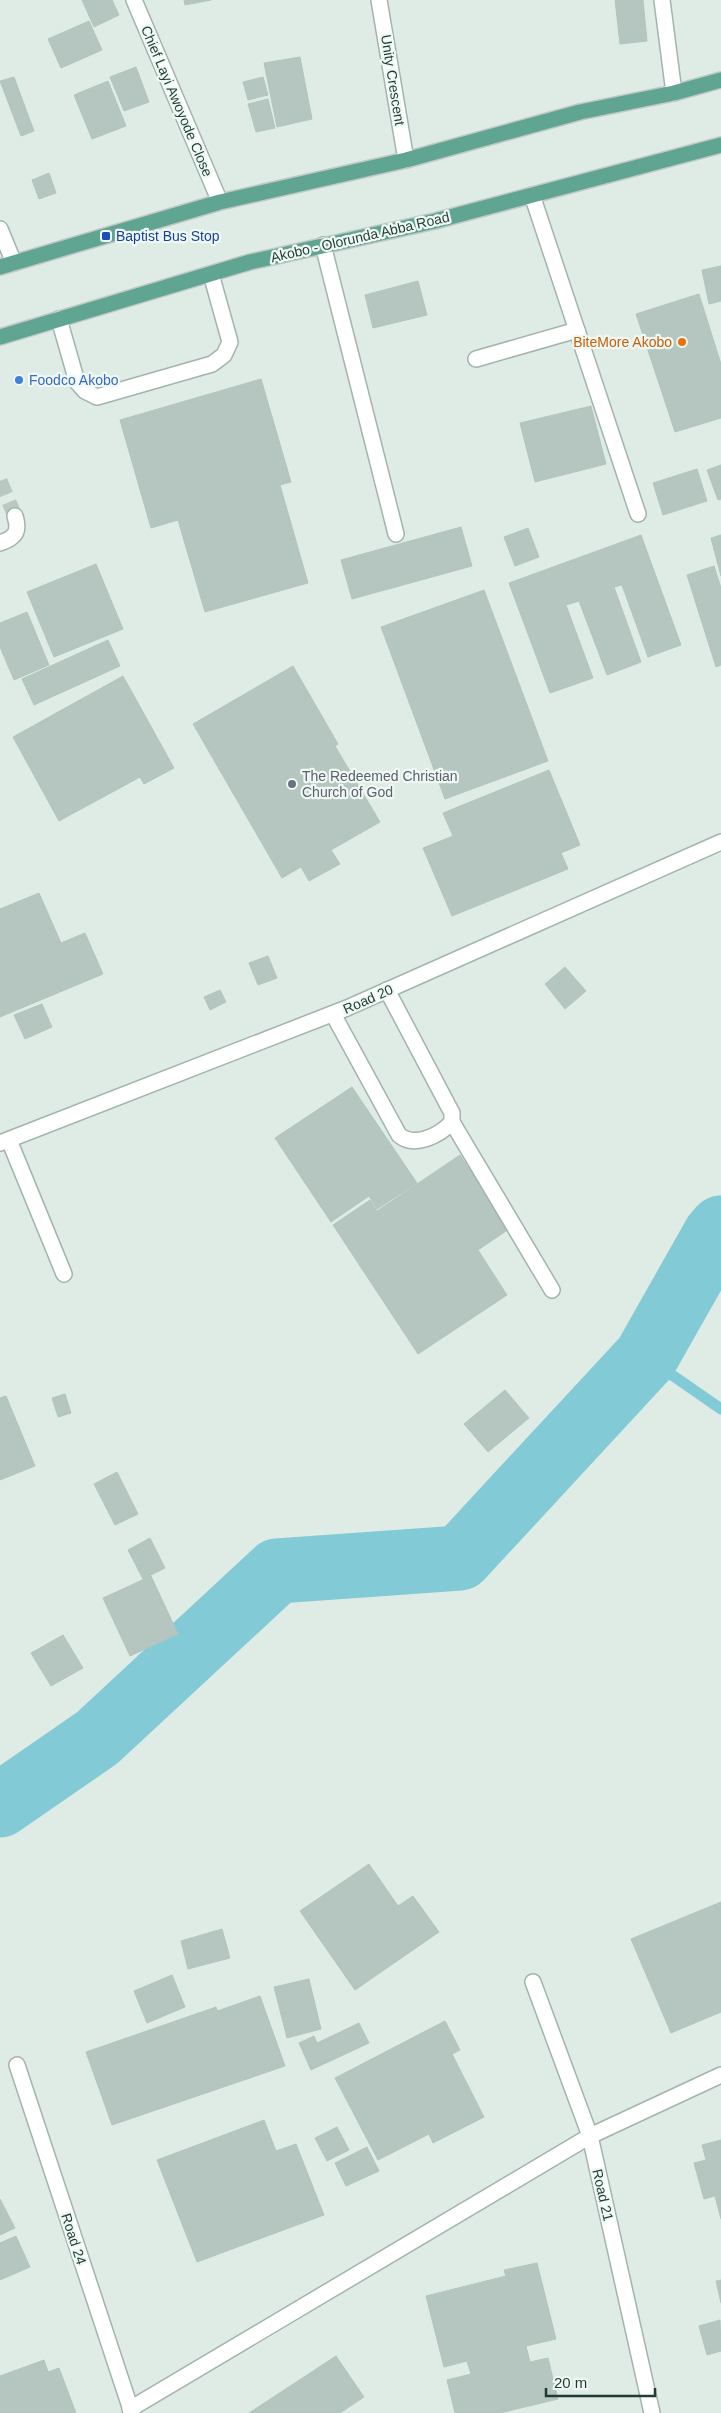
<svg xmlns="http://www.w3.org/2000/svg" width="721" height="2413" font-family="Helvetica,sans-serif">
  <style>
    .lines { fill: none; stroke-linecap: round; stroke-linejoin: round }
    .stream { stroke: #81cad6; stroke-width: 11 }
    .river { stroke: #81cad6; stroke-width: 65 }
    .building { fill: #b4c6bf; stroke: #b1c6bd }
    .minor-tunnel { stroke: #b9c9c2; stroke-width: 15; stroke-dasharray: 15 8; stroke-linecap: butt }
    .minor-casing { stroke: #a2b4ad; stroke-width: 18 }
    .major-casing { stroke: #c0c9c6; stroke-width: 18 }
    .minor { stroke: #fff; stroke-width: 15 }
    .major { stroke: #5fa592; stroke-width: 15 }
    .transit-dot { fill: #1a4fb4; stroke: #eff8f4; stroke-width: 2 }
    .food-dot { fill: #e8710a; stroke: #eff8f4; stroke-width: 2 }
    .shop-dot { fill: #3f7fe0; stroke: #eff8f4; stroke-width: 2 }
    .worship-dot { fill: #6b7280; stroke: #eff8f4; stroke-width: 2 }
    .labels { text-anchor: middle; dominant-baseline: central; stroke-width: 4.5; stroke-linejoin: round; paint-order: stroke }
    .street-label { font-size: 14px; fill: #1f3d34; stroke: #eff8f4 }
    .transit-label { font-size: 14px; fill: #164399; stroke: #eff8f4; text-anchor: start }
    .food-label { font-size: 14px; fill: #c56008; stroke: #eff8f4; text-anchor: end }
    .shop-label { font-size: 14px; fill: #366cbe; stroke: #eff8f4; text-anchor: start }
    .worship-label { font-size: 14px; fill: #5b616d; stroke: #eff8f4; text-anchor: start }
  </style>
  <rect width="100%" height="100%" fill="#dfece6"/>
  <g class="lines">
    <polyline class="stream" points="646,1357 721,1409"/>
    <polyline class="river" points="0,1805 97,1738 277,1571 460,1558 646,1357 715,1235 721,1228"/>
  </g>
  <g class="building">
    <polygon points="82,0 112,0 119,15 94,27"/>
    <polygon points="184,0 211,0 185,5"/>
    <polygon points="615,0 643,0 647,41 620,44"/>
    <polygon points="89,21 102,50 61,68 48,39"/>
    <polygon points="300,57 312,119 277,127 264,63"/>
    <polygon points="136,67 149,102 124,111 110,77"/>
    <polygon points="14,77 34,131 21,136 0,81"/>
    <polygon points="263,77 268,95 248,100 243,82"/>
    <polygon points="108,81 126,126 92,139 74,95"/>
    <polygon points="268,99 275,128 256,132 248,104"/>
    <polygon points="49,173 56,193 39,199 32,180"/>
    <polygon points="721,266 721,301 709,304 702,270"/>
    <polygon points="418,281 427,315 373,328 365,295"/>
    <polygon points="699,294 721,364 721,418 675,432 636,314"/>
    <polygon points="261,379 291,482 280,485 308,583 205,612 178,520 151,528 120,420"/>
    <polygon points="591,406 606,464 535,482 520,423"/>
    <polygon points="721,465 721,499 718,500 707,470"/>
    <polygon points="697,469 707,501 663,515 653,483"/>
    <polygon points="461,527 472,566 352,599 341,560"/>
    <polygon points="528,528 539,557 515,566 504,537"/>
    <polygon points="641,535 681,645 648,657 622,585 614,587 641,662 607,675 579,601 566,605 593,678 550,693 509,583"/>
    <polygon points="721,535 721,576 711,538"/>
    <polygon points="96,564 123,629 54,657 27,592"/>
    <polygon points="714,566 721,588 721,665 716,667 687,575"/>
    <polygon points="484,590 548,761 445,799 381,627"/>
    <polygon points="27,612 49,665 14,680 0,647 0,623"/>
    <polygon points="108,640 120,666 34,705 22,679"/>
    <polygon points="293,666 338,744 335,746 380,822 331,850 340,864 309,881 301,867 282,878 193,724"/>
    <polygon points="123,676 174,768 144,784 140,777 59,821 13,737"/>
    <polygon points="549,770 580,845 561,853 568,869 452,916 423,848 453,836 443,813"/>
    <polygon points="39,893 61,943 85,933 103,974 0,1017 0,909"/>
    <polygon points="268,956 277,978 258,985 249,963"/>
    <polygon points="565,967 586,991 565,1009 545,984"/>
    <polygon points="220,990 226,1002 210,1010 204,997"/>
    <polygon points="42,1004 52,1027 25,1039 14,1015"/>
    <polygon points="352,1087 417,1183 377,1209 369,1196 331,1222 275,1138"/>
    <polygon points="460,1155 509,1229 478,1250 507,1295 418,1354 333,1225 370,1200 377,1211"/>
    <polygon points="505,1390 529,1418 488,1452 464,1424"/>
    <polygon points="65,1394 71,1413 58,1417 52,1398"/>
    <polygon points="6,1396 35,1466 0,1480 0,1398"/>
    <polygon points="117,1472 138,1514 115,1525 94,1484"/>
    <polygon points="150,1538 165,1568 143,1579 128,1550"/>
    <polygon points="151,1576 178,1634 130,1656 103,1598"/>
    <polygon points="63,1635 83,1668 51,1686 31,1653"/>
    <polygon points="369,1864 398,1906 413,1896 439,1932 355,1990 300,1911"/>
    <polygon points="721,1902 721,2012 671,2033 631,1939"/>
    <polygon points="222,1929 230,1958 188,1969 181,1941"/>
    <polygon points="172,1975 185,2007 147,2023 134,1991"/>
    <polygon points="309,1979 321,2029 287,2038 274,1987"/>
    <polygon points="260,1996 285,2066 112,2125 86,2052 216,2007 217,2011"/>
    <polygon points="445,2021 460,2050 452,2054 484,2117 433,2143 429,2134 378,2160 335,2078"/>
    <polygon points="359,2023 369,2043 311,2070 299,2043 314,2036 317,2043"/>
    <polygon points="264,2120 276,2151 296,2144 324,2215 197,2262 157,2160"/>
    <polygon points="337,2127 349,2150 327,2161 315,2138"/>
    <polygon points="721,2140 721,2219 715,2196 704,2199 694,2163 706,2160 702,2145"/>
    <polygon points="367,2147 379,2171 346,2186 335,2163"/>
    <polygon points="0,2199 15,2228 0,2235"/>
    <polygon points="16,2236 30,2267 0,2280 0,2243"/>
    <polygon points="537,2263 556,2339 526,2346 530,2362 548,2358 558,2399 500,2413 455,2413 447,2380 471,2374 467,2361 444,2367 426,2296 506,2276 504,2270"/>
    <polygon points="721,2280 721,2303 716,2281"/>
    <polygon points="720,2320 721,2351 707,2355 699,2326"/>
    <polygon points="336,2356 364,2397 340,2413 249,2413"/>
    <polygon points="44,2360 48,2372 59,2368 76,2413 0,2413 0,2376"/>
  </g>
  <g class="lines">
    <polyline class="minor-tunnel" points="0,481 15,516"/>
    <defs>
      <g id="minor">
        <polyline points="134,0 220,202"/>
        <polyline points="379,0 406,160"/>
        <polyline points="662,0 674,93"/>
        <polyline points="532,195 638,514"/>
        <polyline points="0,229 14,263"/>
        <polyline points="323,245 396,534"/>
        <polyline points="59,319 77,382 85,391 97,397 212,364 224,355 230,342 211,274"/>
        <polyline points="476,359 577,330"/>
        <path d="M0 543C15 538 20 532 15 516"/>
        <path d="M333 1014 399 1135C414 1148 439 1136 452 1122V1113L387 990"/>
        <polyline points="452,1122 552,1290"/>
        <polyline points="9,1140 64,1274"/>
        <polyline points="0,1143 347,1008 721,842"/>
        <polyline points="533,1982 590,2136 652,2413"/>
        <polyline points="17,2065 132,2413"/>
        <polyline points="130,2409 590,2136 721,2075"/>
      </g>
      <g id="major">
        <polyline points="0,267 220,202 406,160 580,112 674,93 721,80"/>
        <polyline points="0,337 250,262 435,221 721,145"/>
      </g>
    </defs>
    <use href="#minor" class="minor-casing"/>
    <use href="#major" class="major-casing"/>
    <use href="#minor" class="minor"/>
    <use href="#major" class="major"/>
  </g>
  <rect class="transit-dot" x="101" y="231" width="10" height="10" rx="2.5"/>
  <circle class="food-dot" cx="682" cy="342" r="5"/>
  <circle class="shop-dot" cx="19" cy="380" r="5"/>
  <circle class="worship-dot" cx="292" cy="784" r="5"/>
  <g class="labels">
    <g class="street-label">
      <text transform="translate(393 80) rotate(81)">Unity Crescent</text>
      <text transform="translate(177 101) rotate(67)">Chief Layi Awoyode Close</text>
      <text transform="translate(360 237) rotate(-13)">Akobo - Olorunda Abba Road</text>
      <text transform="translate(368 999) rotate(-24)">Road 20</text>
      <text transform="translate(603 2195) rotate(77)">Road 21</text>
      <text transform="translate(74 2239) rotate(72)">Road 24</text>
    </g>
    <g class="transit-label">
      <text x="116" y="236">Baptist Bus Stop</text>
    </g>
    <g class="food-label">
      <text x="672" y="342">BiteMore Akobo</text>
    </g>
    <g class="shop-label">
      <text x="29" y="380">Foodco Akobo</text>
    </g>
    <g class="worship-label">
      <text x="302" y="776">The Redeemed Christian<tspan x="302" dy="16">Church of God</tspan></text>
    </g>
  </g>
  <path d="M546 2388v8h109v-8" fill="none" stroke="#1f3d34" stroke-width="2.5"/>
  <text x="554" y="2388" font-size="15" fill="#1f3d34" stroke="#eff8f4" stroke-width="4" paint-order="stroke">20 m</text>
</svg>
